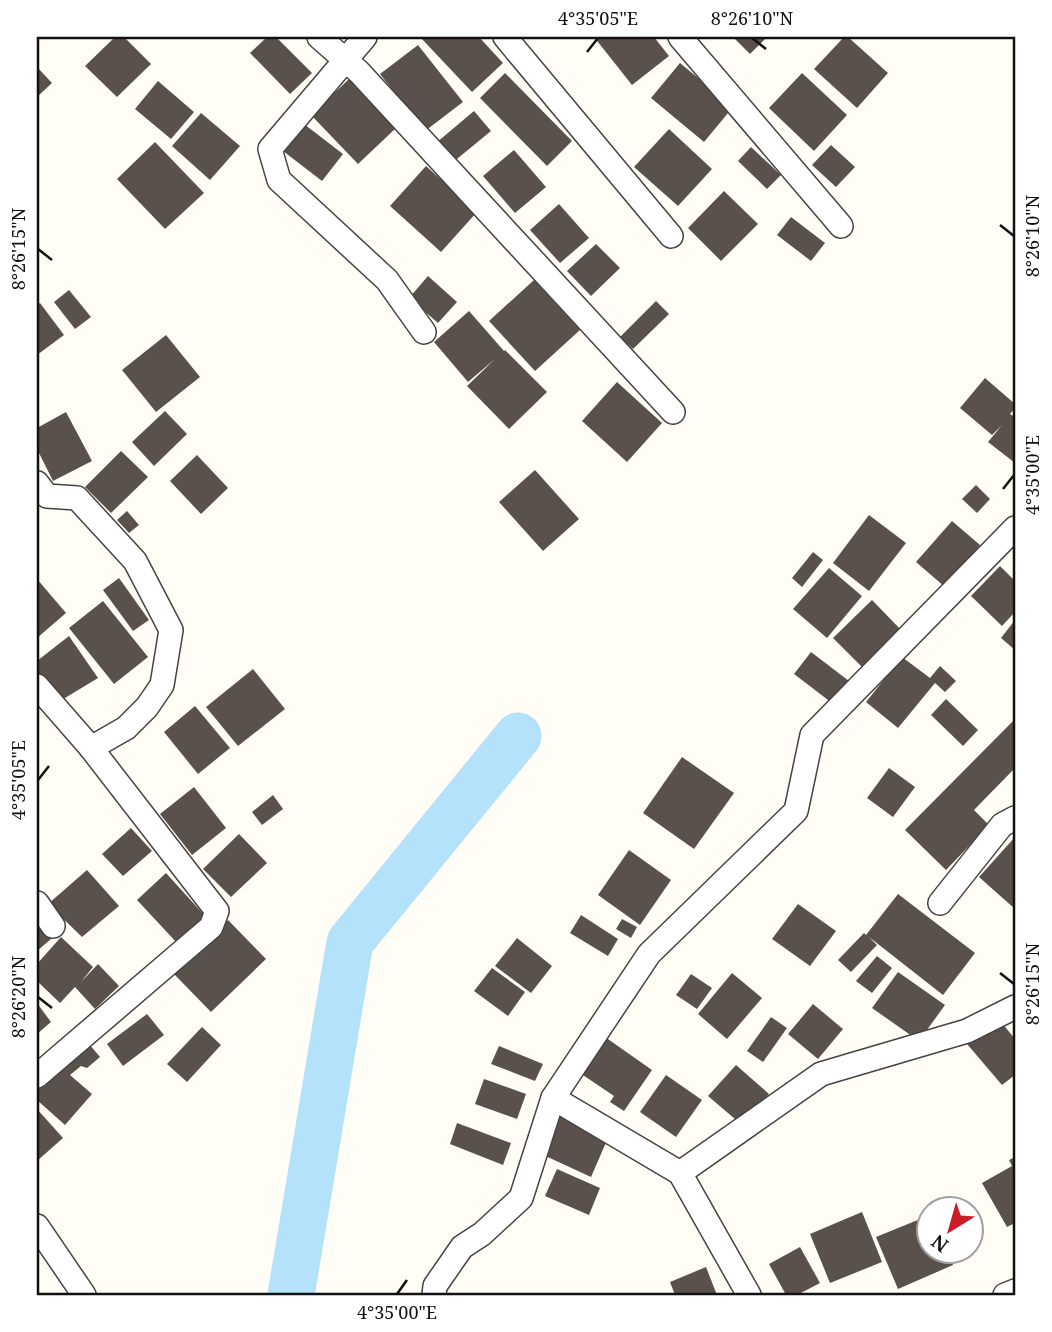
<svg xmlns="http://www.w3.org/2000/svg" width="1052" height="1332" font-family="'Noto Serif',serif">
  <style>
    .lines { fill: none; stroke-linecap: round; stroke-linejoin: round }
    .river { stroke: #b5e2fb; stroke-width: 47 }
    .building { fill: #5b514c }
    .street-casing { stroke: #444; stroke-width: 26 }
    .street { stroke: #fff; stroke-width: 23 }
    .ticks { fill: none; stroke: #111; stroke-width: 2.5 }
    .neatline { fill: none; stroke: #111; stroke-width: 2.5 }
    .ticks-label { font-size: 18px; text-anchor: middle; fill: #111 }
  </style>
  <rect width="100%" height="100%" fill="#fffdf5"/>
  <g class="lines">
    <polyline class="river" points="291,1295 350,942 518,736"/>
  </g>
  <g class="building">
    <polygon points="115,37 124,37 151,64 117,97 85,66"/>
    <polygon points="267,37 276,37 312,73 290,94 250,53"/>
    <polygon points="420,37 479,37 503,63 472,92"/>
    <polygon points="594,37 654,37 669,56 632,85"/>
    <polygon points="733,37 767,37 750,54"/>
    <polygon points="844,37 848,37 888,73 857,108 814,69"/>
    <polygon points="418,45 463,102 425,131 380,74"/>
    <polygon points="680,63 733,107 704,142 651,98"/>
    <polygon points="37,67 52,83 37,97"/>
    <polygon points="505,73 572,141 547,166 480,98"/>
    <polygon points="802,73 847,115 814,151 769,108"/>
    <polygon points="349,79 396,128 358,164 311,115"/>
    <polygon points="158,81 194,112 171,139 135,109"/>
    <polygon points="474,111 491,131 452,163 436,143"/>
    <polygon points="201,113 240,146 210,180 172,146"/>
    <polygon points="304,124 343,154 322,181 283,151"/>
    <polygon points="669,129 712,169 678,206 634,167"/>
    <polygon points="155,142 204,193 165,229 117,179"/>
    <polygon points="831,145 855,167 836,187 812,165"/>
    <polygon points="751,147 781,175 767,189 738,161"/>
    <polygon points="514,150 546,187 515,213 483,176"/>
    <polygon points="426,166 477,212 441,252 390,206"/>
    <polygon points="724,191 758,224 721,261 688,228"/>
    <polygon points="559,204 589,238 560,263 530,230"/>
    <polygon points="791,217 825,243 811,261 777,235"/>
    <polygon points="596,244 620,268 591,296 567,271"/>
    <polygon points="428,276 457,302 438,323 409,298"/>
    <polygon points="534,280 580,330 535,371 489,321"/>
    <polygon points="69,290 91,317 75,329 54,302"/>
    <polygon points="656,301 669,314 633,349 620,337"/>
    <polygon points="40,303 64,335 37,355 37,305"/>
    <polygon points="469,311 504,351 505,350 547,392 509,429 467,386 495,359 468,382 434,342"/>
    <polygon points="166,335 200,377 156,412 122,370"/>
    <polygon points="985,378 1015,404 1015,408 1010,414 1015,417 1015,463 988,442 1002,425 992,435 960,408"/>
    <polygon points="617,382 662,423 627,462 582,421"/>
    <polygon points="165,411 187,434 154,466 132,442"/>
    <polygon points="66,412 92,461 53,481 37,449 37,428"/>
    <polygon points="121,451 148,477 111,513 85,487"/>
    <polygon points="197,455 228,488 201,514 170,481"/>
    <polygon points="535,470 579,519 543,551 499,502"/>
    <polygon points="976,485 990,499 977,513 962,499"/>
    <polygon points="127,511 139,525 129,533 117,520"/>
    <polygon points="869,515 906,543 869,591 833,563"/>
    <polygon points="952,521 980,545 945,587 916,562"/>
    <polygon points="813,552 823,560 802,587 792,578"/>
    <polygon points="1000,566 1015,581 1015,612 1002,626 971,596"/>
    <polygon points="829,568 862,596 827,638 793,609"/>
    <polygon points="119,578 149,620 133,631 103,590"/>
    <polygon points="37,579 66,613 37,638"/>
    <polygon points="872,600 904,633 866,671 833,638"/>
    <polygon points="103,601 148,657 114,684 69,628"/>
    <polygon points="1015,620 1015,650 1001,638"/>
    <polygon points="69,636 98,678 60,701 37,673 37,661"/>
    <polygon points="811,652 849,681 832,703 794,674"/>
    <polygon points="902,657 930,678 940,666 956,681 945,692 935,683 898,728 866,702"/>
    <polygon points="253,669 285,709 238,746 206,707"/>
    <polygon points="946,699 978,730 963,746 931,715"/>
    <polygon points="195,706 230,748 198,774 164,732"/>
    <polygon points="1015,719 1015,768 974,810 989,825 946,870 905,830"/>
    <polygon points="682,757 734,793 694,849 643,813"/>
    <polygon points="889,768 915,787 893,817 867,798"/>
    <polygon points="194,787 226,828 192,855 160,814"/>
    <polygon points="273,795 283,809 262,825 252,812"/>
    <polygon points="131,828 152,851 123,876 102,854"/>
    <polygon points="239,834 267,863 231,897 203,869"/>
    <polygon points="1015,837 1015,909 979,877"/>
    <polygon points="629,850 671,880 640,925 598,895"/>
    <polygon points="87,870 119,906 82,937 48,904"/>
    <polygon points="166,873 206,917 177,943 137,900"/>
    <polygon points="898,894 975,953 943,995 869,937 877,945 851,972 838,960 864,933 866,935"/>
    <polygon points="798,904 836,931 810,966 772,939"/>
    <polygon points="581,915 618,939 608,956 570,933"/>
    <polygon points="622,919 637,927 631,938 616,929"/>
    <polygon points="228,920 266,959 211,1012 173,973"/>
    <polygon points="37,923 51,939 37,951"/>
    <polygon points="61,937 93,967 81,982 98,964 119,986 95,1009 75,987 60,1003 37,981 37,964"/>
    <polygon points="517,938 552,966 531,993 495,966"/>
    <polygon points="877,956 892,968 872,993 856,981"/>
    <polygon points="492,968 525,992 508,1016 474,991"/>
    <polygon points="898,972 945,1005 919,1041 872,1008"/>
    <polygon points="732,973 762,998 727,1039 698,1014"/>
    <polygon points="691,974 712,988 697,1009 676,995"/>
    <polygon points="37,1003 51,1022 37,1034"/>
    <polygon points="813,1004 843,1029 818,1059 788,1034"/>
    <polygon points="147,1014 164,1035 123,1066 107,1044"/>
    <polygon points="771,1017 787,1028 763,1062 747,1051"/>
    <polygon points="997,1017 1015,1039 1015,1075 1002,1085 967,1044"/>
    <polygon points="202,1027 221,1045 187,1082 167,1064"/>
    <polygon points="605,1037 652,1070 624,1111 610,1102 614,1096 580,1073"/>
    <polygon points="84,1038 100,1057 87,1068 81,1066 70,1075 92,1094 65,1125 37,1100 37,1083"/>
    <polygon points="499,1046 543,1064 535,1081 491,1064"/>
    <polygon points="736,1065 769,1094 742,1125 708,1096"/>
    <polygon points="666,1075 702,1100 676,1137 640,1112"/>
    <polygon points="484,1079 526,1094 517,1119 475,1104"/>
    <polygon points="37,1109 63,1138 37,1161"/>
    <polygon points="556,1114 608,1138 591,1177 539,1153"/>
    <polygon points="457,1123 511,1143 503,1165 450,1144"/>
    <polygon points="1015,1157 1015,1223 1007,1227 982,1183 1012,1166 1009,1160"/>
    <polygon points="557,1169 600,1188 589,1215 545,1196"/>
    <polygon points="862,1212 882,1262 830,1283 810,1234"/>
    <polygon points="930,1215 930,1252 947,1252 953,1265 898,1289 876,1237"/>
    <polygon points="800,1247 820,1283 797,1295 786,1295 769,1264"/>
    <polygon points="706,1267 717,1295 675,1295 670,1282"/>
  </g>
  <g class="lines">
    <defs>
      <g id="street">
        <polyline points="319,37 359,72 673,412"/>
        <polyline points="365,37 270,149 279,180 387,280 424,332"/>
        <polyline points="505,37 671,236"/>
        <polyline points="680,37 841,226"/>
        <polyline points="37,483 47,496 77,498 135,561 171,630 162,685 147,707 126,728 91,748"/>
        <polyline points="37,686 91,748 217,911 211,927 37,1076"/>
        <polyline points="37,903 53,926"/>
        <polyline points="940,903 1002,825 1015,818"/>
        <polyline points="553,1098 680,1173 749,1295"/>
        <polyline points="680,1173 821,1074 967,1031 1015,1007"/>
        <polyline points="37,1226 84,1295"/>
        <polyline points="434,1295 435,1286 462,1247 482,1234 521,1198 553,1098 649,954 796,811 812,735 1015,528"/>
        <polyline points="1005,1295 1015,1291"/>
      </g>
    </defs>
    <use href="#street" class="street-casing"/>
    <use href="#street" class="street"/>
  </g>
  <path class="ticks" d="M752 38 766 49M587 52 598 38M1000 225 1014 236M38 249 52 260M1003 489 1014 475M38 780 49 766M1000 973 1014 984M38 997 52 1008M397 1294 407 1280"/>
  <rect width="1052" height="1332" fill="none" stroke="#ffffff" stroke-width="77"/>
  <g transform="translate(950 1230) rotate(217)"><circle r="33" fill="#ffffff" stroke="#a0a0a0" stroke-width="2"/>
  <path d="M0-5L12 26L0 18L-12 26Z" fill="#cd1c2a"/>
  <text y="-10" font-size="19" font-weight="bold" text-anchor="middle" fill="#111111">N</text>
  </g>
  <rect x="38" y="38" width="976" height="1256" class="neatline"/>
  <g class="ticks-label">
    <text x="598" y="25">4°35'05"E</text>
    <text x="752" y="25">8°26'10"N</text>
    <text transform="translate(1033 236) rotate(-90)" y="6">8°26'10"N</text>
    <text transform="translate(19 249) rotate(-90)" y="6">8°26'15"N</text>
    <text transform="translate(1033 475) rotate(-90)" y="6">4°35'00"E</text>
    <text transform="translate(19 780) rotate(-90)" y="6">4°35'05"E</text>
    <text transform="translate(1033 984) rotate(-90)" y="6">8°26'15"N</text>
    <text transform="translate(19 997) rotate(-90)" y="6">8°26'20"N</text>
    <text x="397" y="1319">4°35'00"E</text>
  </g>
</svg>
